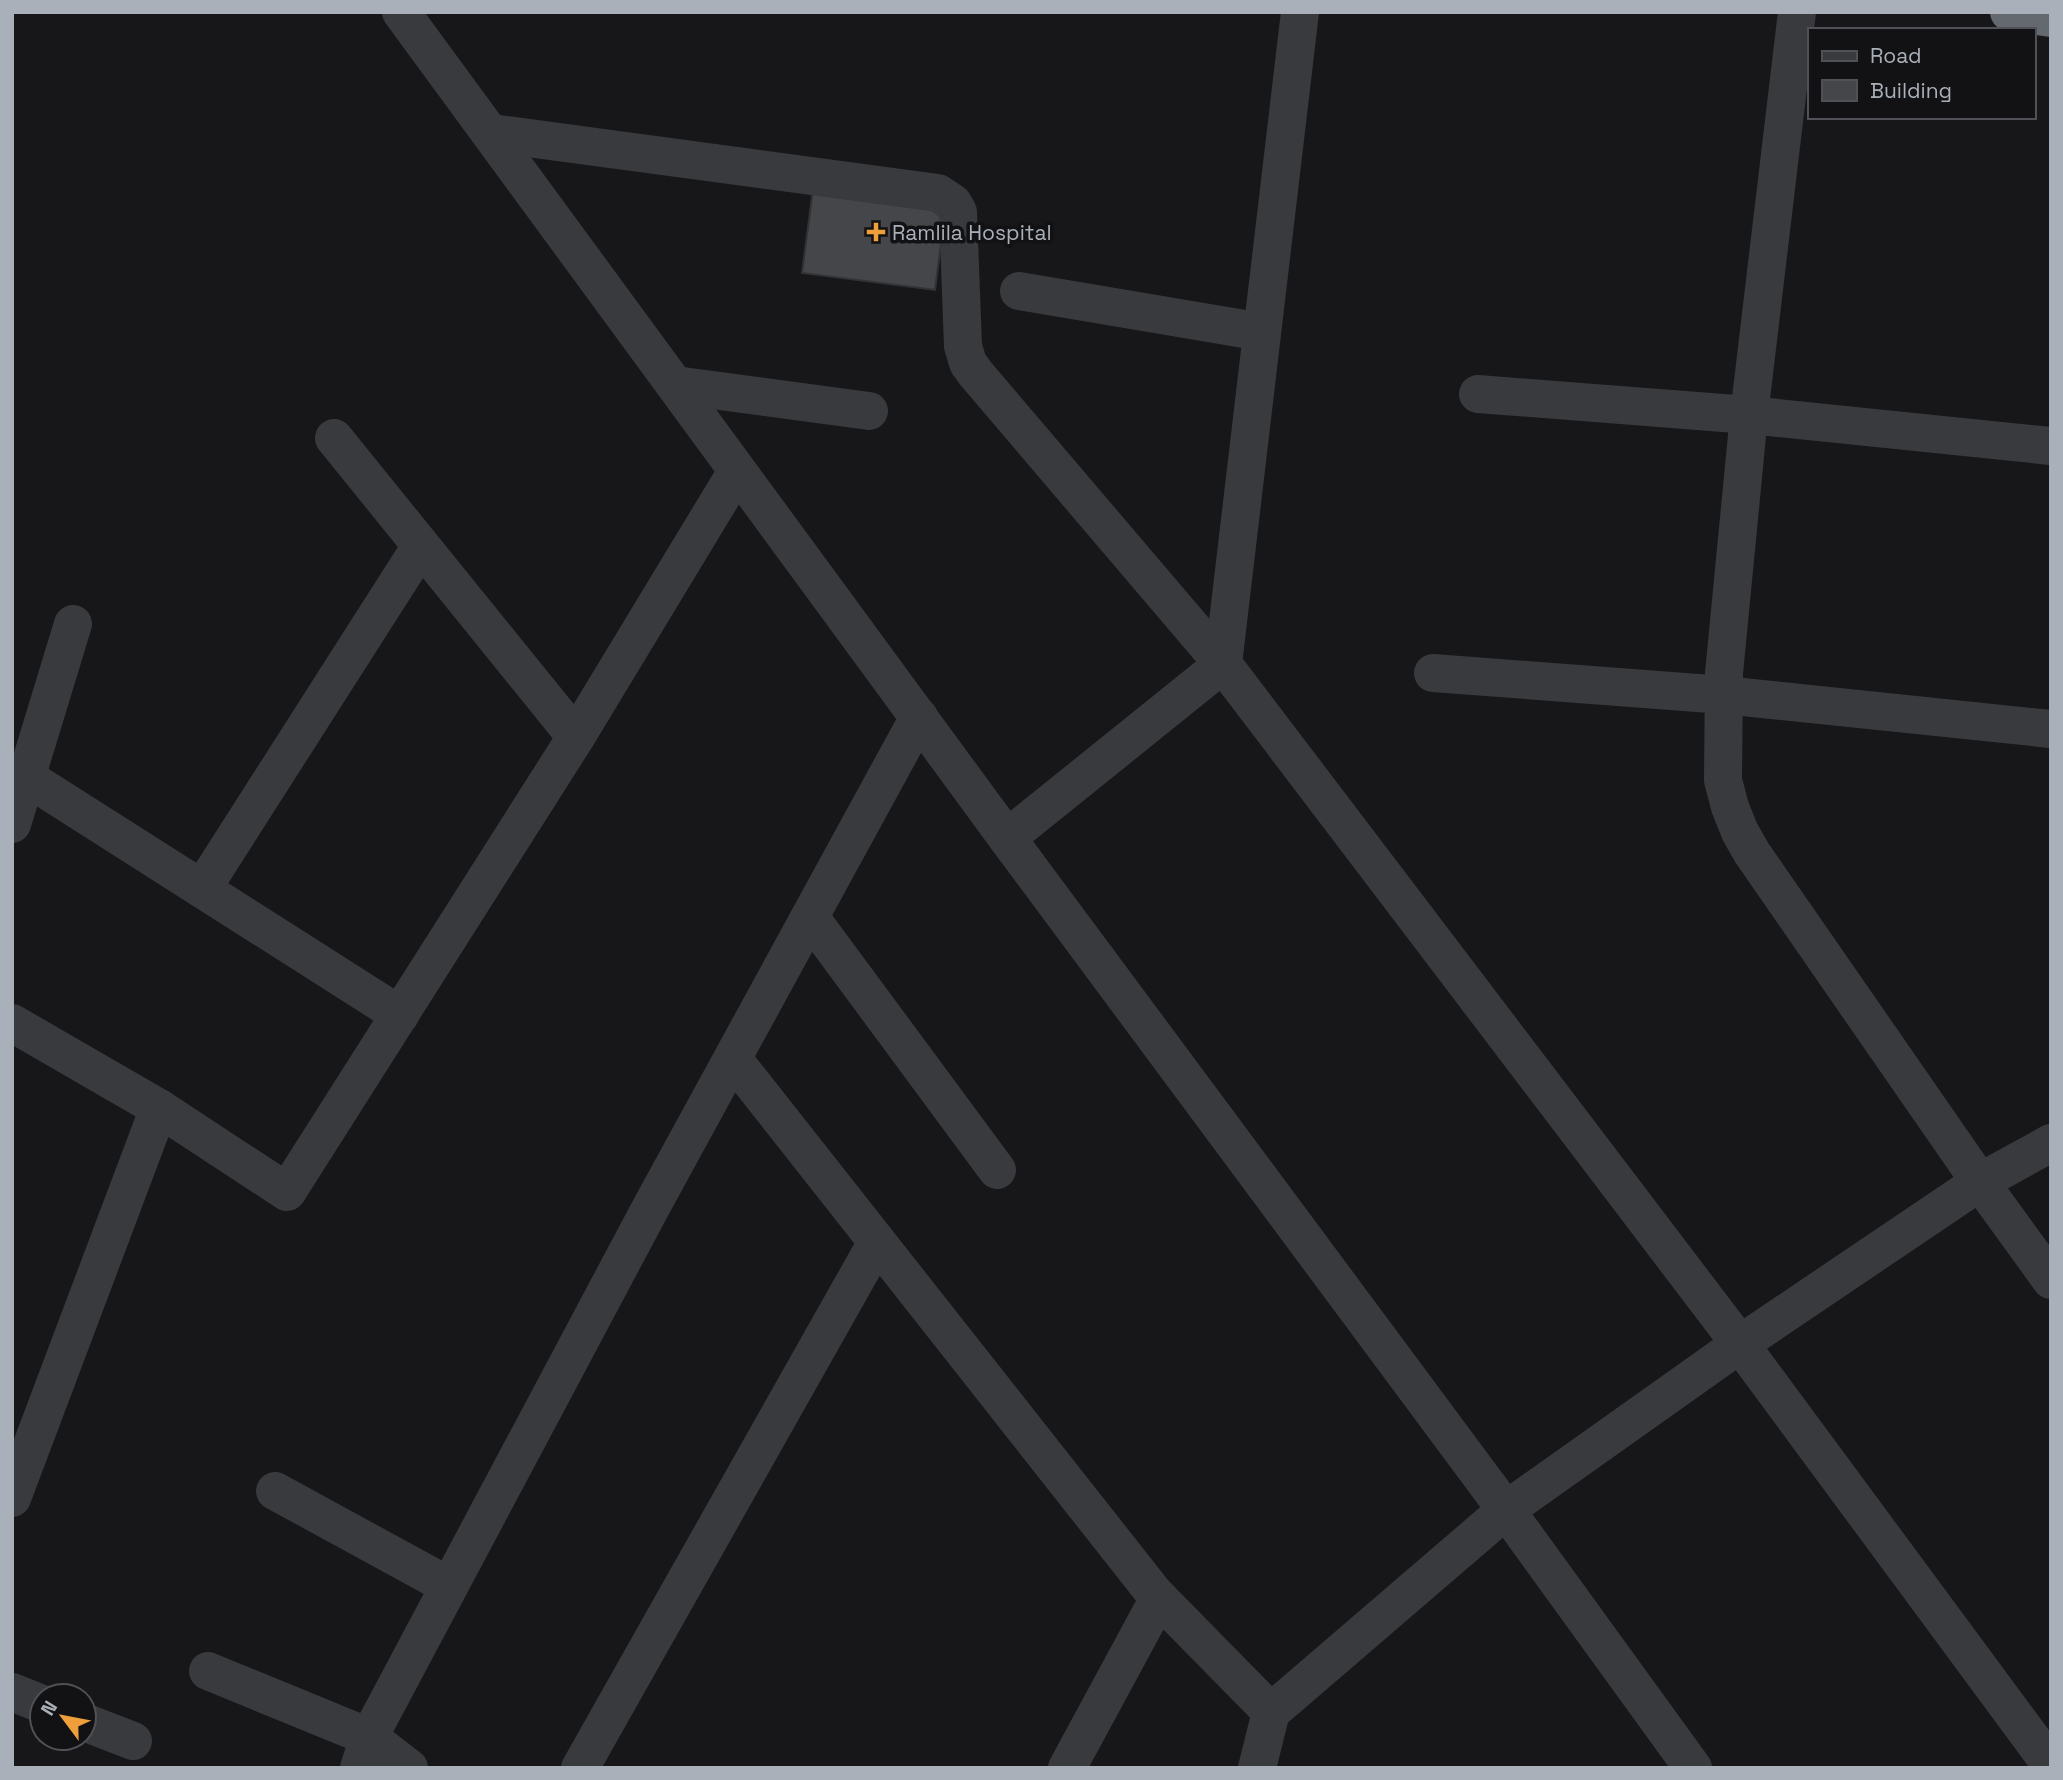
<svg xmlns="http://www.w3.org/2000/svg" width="2063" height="1780" font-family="'Space Grotesk',sans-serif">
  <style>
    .building { fill: #444649; stroke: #313235; stroke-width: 2 }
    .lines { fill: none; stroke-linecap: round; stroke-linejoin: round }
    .minor { stroke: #383a3e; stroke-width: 38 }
    .highway { stroke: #64686f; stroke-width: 38 }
    .poi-dot { fill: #ee9e3b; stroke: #121214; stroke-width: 2.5 }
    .labels { text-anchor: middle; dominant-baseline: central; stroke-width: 7; stroke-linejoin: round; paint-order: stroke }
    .poi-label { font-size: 21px; fill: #aab0b9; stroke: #121214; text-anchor: start }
  </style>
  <rect width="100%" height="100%" fill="#171719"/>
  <polygon class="building" points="814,181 947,198 935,290 802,273"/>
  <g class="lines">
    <g class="minor">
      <polyline points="401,12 1007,838 1506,1510 1693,1768"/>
      <polyline points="1797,12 1749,415 1724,673 1723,780 1730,807 1740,832 1752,853 1980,1182 2051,1280"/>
      <polyline points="491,133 938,193 953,203 958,212 963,346 968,363 976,374 1223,664 1740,1344 2051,1765"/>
      <polyline points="1019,291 1262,332"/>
      <polyline points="675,385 869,411"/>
      <polyline points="1478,394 1749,415 2051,446"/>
      <polyline points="334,438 576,737"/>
      <polyline points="1433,673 1724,695 2051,729"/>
      <polyline points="26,777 400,1015"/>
      <polyline points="12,824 73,624"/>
      <polyline points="1007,838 1223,664 1300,12"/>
      <polyline points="202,889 421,546"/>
      <polyline points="810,917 997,1170"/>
      <polyline points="12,1023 159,1108"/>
      <polyline points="733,1059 1154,1593 1271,1712 1506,1510 1740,1344 1980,1182 2051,1143"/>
      <polyline points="275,1491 449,1586"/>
      <polyline points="12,1498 159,1108 287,1192 576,737 737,471"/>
      <polyline points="208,1671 369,1737 359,1768"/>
      <polyline points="12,1692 42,1704"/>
      <polyline points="84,1722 133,1741"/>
      <polyline points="409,1768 369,1737 650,1209 919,717"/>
      <polyline points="580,1768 877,1242"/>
      <polyline points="1067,1768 1159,1598"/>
      <polyline points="1257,1768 1271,1712"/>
    </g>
    <polyline class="highway" points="2009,12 2051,18"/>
  </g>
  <path class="poi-dot" d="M872.5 221.5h7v7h7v7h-7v7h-7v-7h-7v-7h7z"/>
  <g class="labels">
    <g class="poi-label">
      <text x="892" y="232">Ramlila Hospital</text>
    </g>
  </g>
  <rect width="2063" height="1780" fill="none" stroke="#aab0b9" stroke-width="28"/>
  <rect x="1808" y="28" width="228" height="91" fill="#121214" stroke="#4f5156" stroke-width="2"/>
  <rect x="1822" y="51" width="35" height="10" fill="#383a3e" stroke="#4f5156" stroke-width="2"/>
  <text x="1870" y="63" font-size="21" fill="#aab0b9">Road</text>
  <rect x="1822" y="80" width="35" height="21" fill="#444649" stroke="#4f5156" stroke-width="2"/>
  <text x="1870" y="98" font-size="21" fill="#aab0b9">Building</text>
  <g transform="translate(63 1717) rotate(302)"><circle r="33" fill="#121214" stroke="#4f5156" stroke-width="2"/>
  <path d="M0-5L12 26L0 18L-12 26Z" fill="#ee9e3b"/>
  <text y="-10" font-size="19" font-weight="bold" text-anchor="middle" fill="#aab0b9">N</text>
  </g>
</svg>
